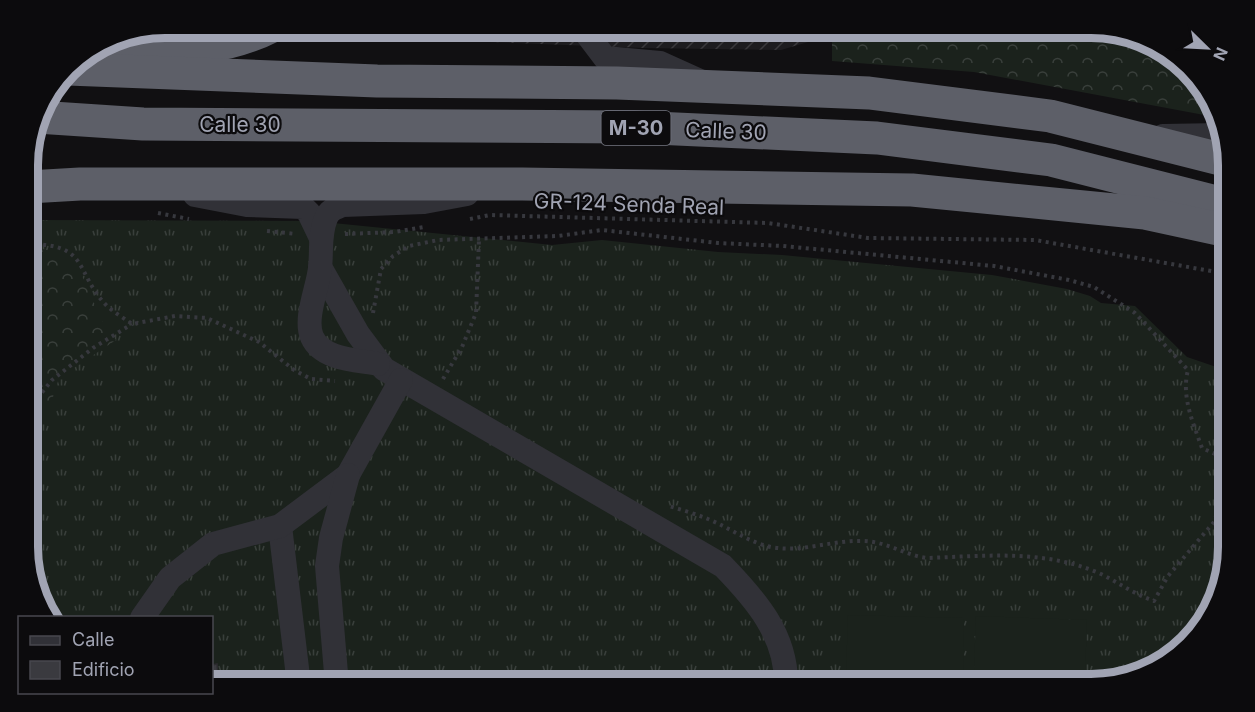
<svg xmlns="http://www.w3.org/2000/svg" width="1255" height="712" font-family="Inter,sans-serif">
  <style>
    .industrial { fill: url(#industrial-furrows) }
    .grass { fill: url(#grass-tufts) }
    .forest { fill: url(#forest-crowns) }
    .pitch { fill: #1b221c }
    .building { fill: #3a3a3f; stroke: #2b2a2e; stroke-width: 1.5 }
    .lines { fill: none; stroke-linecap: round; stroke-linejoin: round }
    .path { stroke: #37383e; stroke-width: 4; stroke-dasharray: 3 4.5; stroke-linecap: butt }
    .minor { stroke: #313137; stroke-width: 24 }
    .highway { stroke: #5d5f68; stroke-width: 33 }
    .labels { text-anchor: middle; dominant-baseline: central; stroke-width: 4.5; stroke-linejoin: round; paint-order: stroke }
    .shield { fill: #0c0b0d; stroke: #747681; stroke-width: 1.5 }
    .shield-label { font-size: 20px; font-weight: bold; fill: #a1a4b3 }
    .street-label { font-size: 21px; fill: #a1a4b3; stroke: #0c0b0d }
    .rim { fill: none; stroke: #a1a4b3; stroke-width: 8 }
  </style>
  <defs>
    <pattern id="industrial-furrows" width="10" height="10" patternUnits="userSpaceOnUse" patternTransform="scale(1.5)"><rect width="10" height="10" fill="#1d1c1f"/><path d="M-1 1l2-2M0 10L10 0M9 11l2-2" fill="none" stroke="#3b3a3d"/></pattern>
    <pattern id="grass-tufts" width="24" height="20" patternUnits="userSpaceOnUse" patternTransform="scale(1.5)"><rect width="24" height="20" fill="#1b221c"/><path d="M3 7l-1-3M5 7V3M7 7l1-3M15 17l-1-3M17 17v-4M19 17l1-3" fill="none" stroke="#393f3b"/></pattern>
    <pattern id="forest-crowns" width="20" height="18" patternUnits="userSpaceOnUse" patternTransform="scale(1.5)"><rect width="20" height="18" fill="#1b221c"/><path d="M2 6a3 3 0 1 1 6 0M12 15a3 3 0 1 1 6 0" fill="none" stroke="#393f3b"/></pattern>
  </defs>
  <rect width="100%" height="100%" fill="#111012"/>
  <polygon class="industrial" points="340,27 834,27 835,34 781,50 645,48 333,36"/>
  <polygon class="grass" points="28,220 313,221 552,245 602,240 718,252 782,255 992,275 1067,289 1090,296 1101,303 1135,306 1187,357 1228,371 1228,556 1210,616 1159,666 1099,685 212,685 212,618 48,617 28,565"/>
  <g class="forest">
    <polygon points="832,27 1090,27 1159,45 1205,89 1215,117 974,72 832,61"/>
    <path d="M28 248C95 249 81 301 116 340L59 378 53 397 28 421Z"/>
  </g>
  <g class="pitch">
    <polygon points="848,615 964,618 963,678 846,675"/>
    <polygon points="976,616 1087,620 1085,675 974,670"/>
  </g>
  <polygon class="building" points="217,664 219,685 212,685 212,665"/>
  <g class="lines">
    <g class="path">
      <polyline points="158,213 189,219"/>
      <polyline points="470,219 490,215 768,223 868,238 1035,240 1228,274"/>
      <polyline points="267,231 296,234"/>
      <polyline points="345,234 395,232 424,227"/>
      <path d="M28 244C90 244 74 271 106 305 113 312 124 318 132 324L175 316 207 318 259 342 294 370 311 379 335 381"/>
      <path d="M373 313 381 269 393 256 409 246 438 240 558 236 602 230 718 243 783 246 994 266 1069 280 1094 287 1135 313 1188 370C1181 396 1193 423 1202 448L1215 454 1227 486 1214 522 1168 576 1154 601C1134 594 1119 583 1101 574 1045 549 986 556 927 558 904 555 886 541 862 541 831 540 802 553 771 547 748 542 730 528 708 519 696 514 682 510 669 506"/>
      <polyline points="443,379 462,347 476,313 479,239"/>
      <polyline points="28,410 52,380 93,348 132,324"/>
    </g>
    <g class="minor">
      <polyline points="577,27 583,29 605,58 660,63 702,82"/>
      <polyline points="1163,136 1221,135"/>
      <polyline points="195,195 247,205 303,207 309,213 320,236"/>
      <path d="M320 267 358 334 384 369 723 566C755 599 787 635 786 685"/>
      <path d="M378 364C358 360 322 360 312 337 304 318 318 288 320 268 322 251 319 235 326 218 329 210 335 208 343 205L424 202 467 194"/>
      <polyline points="280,526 299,685"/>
      <polyline points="142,618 170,578 213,544 280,526 348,475 401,380"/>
      <polyline points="337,685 327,566 331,538 348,475"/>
    </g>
    <g class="highway">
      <path d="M113 53C166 50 222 52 270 27"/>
      <polyline points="68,69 377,81 617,83 869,93 1050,116 1228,161"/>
      <polyline points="37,117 143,124 633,127 877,138 1051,160 1228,205"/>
      <polyline points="28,187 80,184 522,184 912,190 1145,213 1228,231"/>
    </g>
  </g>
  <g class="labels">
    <rect class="shield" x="601.5" y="111" width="69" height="34" rx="4.5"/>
    <g class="shield-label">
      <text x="636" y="128">M-30</text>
    </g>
    <g class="street-label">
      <text x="240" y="124">Calle 30</text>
      <text transform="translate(726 131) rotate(2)">Calle 30</text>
      <text transform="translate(629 204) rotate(2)">GR-124 Senda Real</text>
    </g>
  </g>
  <path d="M0 0H1255V712H0ZM165 38H1091A127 127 0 0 1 1218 165V547A127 127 0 0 1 1091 674H165A127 127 0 0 1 38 547V165A127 127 0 0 1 165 38Z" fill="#0c0b0d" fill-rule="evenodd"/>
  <path class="rim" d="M165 38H1091A127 127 0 0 1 1218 165V547A127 127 0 0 1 1091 674H165A127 127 0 0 1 38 547V165A127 127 0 0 1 165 38Z"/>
  <rect x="18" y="616" width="195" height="78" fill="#0c0b0d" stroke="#48484f" stroke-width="1.5"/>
  <rect x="30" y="636" width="30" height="9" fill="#313137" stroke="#48484f" stroke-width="1.5"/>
  <text x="72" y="646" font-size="18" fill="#a1a4b3">Calle</text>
  <rect x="30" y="661" width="30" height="18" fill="#3a3a3f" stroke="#48484f" stroke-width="1.5"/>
  <text x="72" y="676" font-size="18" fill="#a1a4b3">Edificio</text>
  <g transform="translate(1207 48) rotate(114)" stroke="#0c0b0d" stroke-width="4.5" paint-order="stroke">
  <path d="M0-4.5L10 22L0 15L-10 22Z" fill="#a1a4b3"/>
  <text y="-9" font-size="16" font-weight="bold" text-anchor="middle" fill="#a1a4b3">N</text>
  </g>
</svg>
